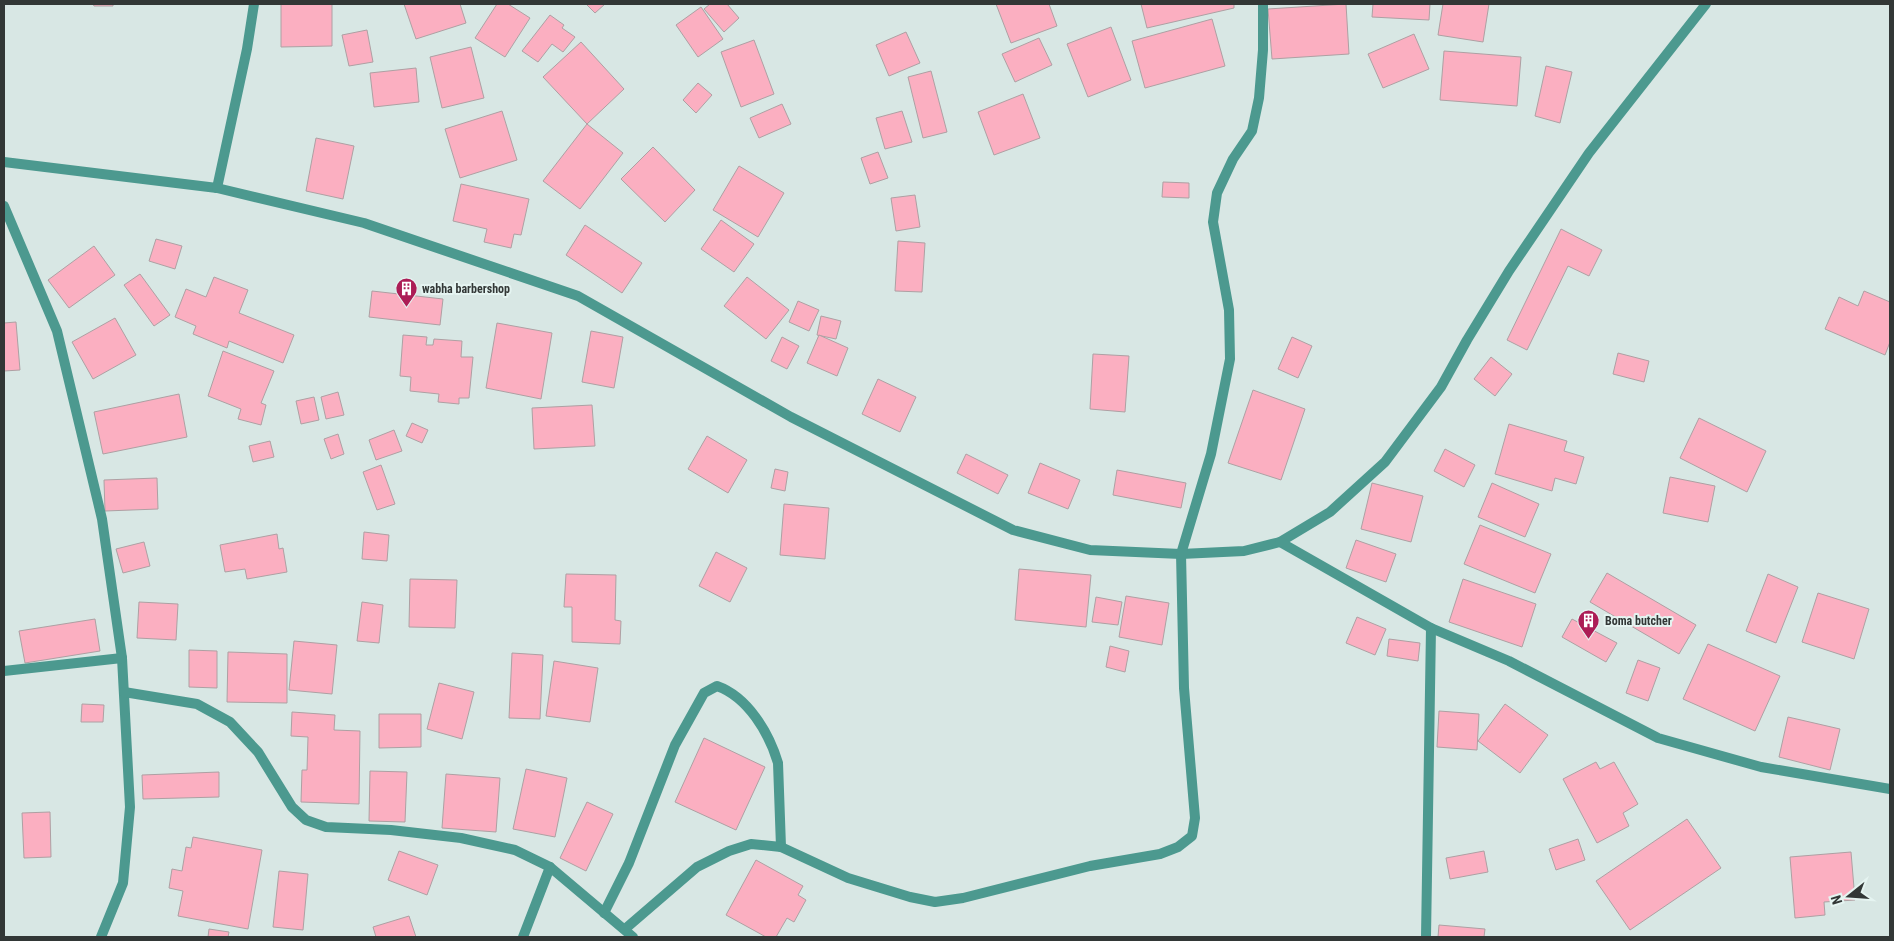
<svg xmlns="http://www.w3.org/2000/svg" width="1894" height="941" font-family="'Roboto Condensed',sans-serif">
  <style>
    .building { fill: #fbafc1; stroke: #aea0a3 }
    .lines { fill: none; stroke-linecap: round; stroke-linejoin: round }
    .street { stroke: #4c998f; stroke-width: 10 }
    .labels { text-anchor: middle; dominant-baseline: central; stroke-width: 4; stroke-linejoin: round; paint-order: stroke }
    .poi-label { font-size: 12px; font-weight: bold; fill: #323736; stroke: #e5f4f1; text-anchor: start }
  </style>
  <rect width="100%" height="100%" fill="#d8e7e4"/>
  <g class="building">
    <polygon points="93,4 113,4 113,6 94,6"/>
    <polygon points="281,4 332,4 332,46 281,47"/>
    <polygon points="404,4 460,4 466,23 416,39"/>
    <polygon points="497,4 508,4 530,18 505,57 475,38"/>
    <polygon points="586,4 605,4 595,13"/>
    <polygon points="710,4 727,4 739,18 724,32 704,9"/>
    <polygon points="996,4 1049,4 1057,26 1011,43"/>
    <polygon points="1141,4 1234,4 1234,8 1147,28"/>
    <polygon points="1346,4 1349,54 1272,59 1268,9"/>
    <polygon points="1373,4 1430,4 1429,20 1372,17"/>
    <polygon points="1443,4 1489,4 1483,42 1438,35"/>
    <polygon points="701,7 723,39 698,57 676,25"/>
    <polygon points="550,15 564,25 562,28 575,37 563,52 552,44 538,62 522,51"/>
    <polygon points="1212,19 1225,66 1145,88 1132,41"/>
    <polygon points="1111,27 1131,80 1088,97 1067,44"/>
    <polygon points="367,30 373,62 349,66 342,35"/>
    <polygon points="906,32 920,63 889,76 876,45"/>
    <polygon points="1414,34 1429,69 1383,88 1368,54"/>
    <polygon points="1039,38 1052,65 1015,82 1002,54"/>
    <polygon points="754,40 774,94 741,107 721,52"/>
    <polygon points="581,42 624,89 587,124 543,77"/>
    <polygon points="471,47 484,98 442,108 430,57"/>
    <polygon points="1444,51 1521,57 1517,106 1440,100"/>
    <polygon points="1546,66 1572,72 1560,123 1535,116"/>
    <polygon points="416,68 419,102 374,107 370,73"/>
    <polygon points="931,71 947,132 923,138 908,77"/>
    <polygon points="698,83 712,95 696,113 683,100"/>
    <polygon points="1023,94 1040,138 994,155 978,112"/>
    <polygon points="782,104 791,124 759,138 750,118"/>
    <polygon points="502,111 517,160 460,178 445,129"/>
    <polygon points="902,111 912,142 885,149 876,118"/>
    <polygon points="587,124 623,153 580,209 543,181"/>
    <polygon points="316,138 354,146 343,199 306,191"/>
    <polygon points="653,147 695,190 665,222 621,179"/>
    <polygon points="878,152 888,178 870,184 861,158"/>
    <polygon points="739,166 784,193 758,237 713,210"/>
    <polygon points="1163,182 1189,183 1189,198 1162,197"/>
    <polygon points="461,184 529,199 521,235 514,234 511,248 484,242 487,229 453,221"/>
    <polygon points="915,195 920,227 896,231 891,198"/>
    <polygon points="721,220 754,244 734,272 701,249"/>
    <polygon points="585,225 642,263 622,293 566,255"/>
    <polygon points="1561,229 1602,250 1589,276 1568,266 1527,350 1507,340"/>
    <polygon points="156,239 182,246 175,269 149,261"/>
    <polygon points="898,241 925,243 922,292 895,291"/>
    <polygon points="94,246 115,275 69,308 48,280"/>
    <polygon points="140,274 170,315 154,326 124,285"/>
    <polygon points="214,277 248,290 239,313 294,335 283,363 229,341 227,348 193,334 196,326 175,317 186,289 206,297"/>
    <polygon points="747,277 789,310 766,339 724,306"/>
    <polygon points="372,291 443,299 440,325 369,317"/>
    <polygon points="1864,291 1890,302 1890,342 1885,355 1825,329 1839,297 1858,306"/>
    <polygon points="798,301 819,310 809,331 789,322"/>
    <polygon points="821,316 841,321 836,339 817,335"/>
    <polygon points="115,318 136,355 93,379 72,342"/>
    <polygon points="16,322 20,370 4,371 4,323"/>
    <polygon points="497,323 552,333 541,399 486,388"/>
    <polygon points="591,331 623,337 614,388 582,382"/>
    <polygon points="403,335 427,337 426,345 433,345 434,339 462,341 461,357 473,357 469,398 459,398 459,404 438,402 439,394 410,391 411,377 400,376"/>
    <polygon points="819,335 848,348 837,376 807,363"/>
    <polygon points="782,337 799,346 787,369 771,361"/>
    <polygon points="1292,337 1312,346 1298,378 1278,369"/>
    <polygon points="223,351 274,371 261,403 266,405 261,425 238,419 241,409 208,396"/>
    <polygon points="1618,353 1649,361 1644,382 1613,374"/>
    <polygon points="1093,354 1129,356 1125,412 1090,409"/>
    <polygon points="1491,357 1512,374 1495,396 1474,379"/>
    <polygon points="878,379 916,397 900,432 862,414"/>
    <polygon points="1253,390 1305,409 1281,480 1228,463"/>
    <polygon points="338,392 344,415 326,419 321,397"/>
    <polygon points="179,394 187,437 103,454 94,412"/>
    <polygon points="314,397 319,420 301,424 296,401"/>
    <polygon points="592,405 595,446 534,449 532,408"/>
    <polygon points="1699,418 1766,451 1747,492 1680,458"/>
    <polygon points="412,423 428,430 422,443 406,436"/>
    <polygon points="1509,424 1567,441 1564,451 1584,457 1576,484 1555,478 1552,491 1495,474"/>
    <polygon points="394,430 402,451 376,460 369,440"/>
    <polygon points="338,434 344,454 331,459 324,439"/>
    <polygon points="707,436 747,460 728,493 688,469"/>
    <polygon points="270,441 274,457 253,462 249,446"/>
    <polygon points="1445,449 1475,465 1464,487 1434,471"/>
    <polygon points="966,454 1008,475 998,494 957,473"/>
    <polygon points="1040,463 1080,480 1068,509 1028,493"/>
    <polygon points="381,465 395,504 377,510 363,472"/>
    <polygon points="775,469 788,472 785,491 771,488"/>
    <polygon points="1117,470 1186,483 1181,508 1113,495"/>
    <polygon points="1670,477 1715,486 1708,522 1663,513"/>
    <polygon points="157,478 158,509 105,511 104,480"/>
    <polygon points="1372,483 1423,496 1411,542 1361,529"/>
    <polygon points="1492,483 1539,504 1525,537 1478,517"/>
    <polygon points="784,504 829,508 825,559 780,555"/>
    <polygon points="1480,525 1551,554 1535,593 1464,564"/>
    <polygon points="364,532 389,535 387,561 362,559"/>
    <polygon points="277,534 279,549 283,548 287,572 247,579 245,569 225,572 220,545"/>
    <polygon points="1356,540 1396,554 1386,582 1346,568"/>
    <polygon points="144,542 150,566 123,573 116,549"/>
    <polygon points="716,552 747,568 730,602 699,586"/>
    <polygon points="1019,569 1091,575 1086,627 1015,620"/>
    <polygon points="1607,573 1696,625 1679,654 1590,602"/>
    <polygon points="566,574 616,575 615,620 621,621 620,644 572,642 572,607 564,607"/>
    <polygon points="1768,574 1798,587 1776,643 1746,631"/>
    <polygon points="410,579 457,580 455,628 409,627"/>
    <polygon points="1463,579 1536,604 1522,647 1449,622"/>
    <polygon points="1818,593 1869,609 1854,659 1802,642"/>
    <polygon points="1126,596 1169,603 1162,645 1119,637"/>
    <polygon points="1096,597 1122,602 1118,625 1092,622"/>
    <polygon points="139,602 178,604 176,640 137,638"/>
    <polygon points="362,602 383,605 379,643 357,641"/>
    <polygon points="1357,617 1386,629 1375,655 1346,643"/>
    <polygon points="95,619 100,651 25,663 19,631"/>
    <polygon points="1572,619 1617,643 1606,662 1562,637"/>
    <polygon points="1389,639 1420,643 1418,661 1387,656"/>
    <polygon points="294,641 337,645 332,694 289,690"/>
    <polygon points="1708,644 1780,676 1755,731 1683,699"/>
    <polygon points="1110,646 1129,651 1125,672 1106,667"/>
    <polygon points="189,650 217,651 217,688 189,687"/>
    <polygon points="228,652 287,654 287,703 227,702"/>
    <polygon points="512,653 543,655 540,719 509,718"/>
    <polygon points="1638,660 1660,668 1648,701 1626,693"/>
    <polygon points="554,661 598,668 590,722 546,716"/>
    <polygon points="439,683 474,692 462,739 427,729"/>
    <polygon points="82,704 104,705 103,722 81,722"/>
    <polygon points="1505,704 1548,735 1520,773 1478,741"/>
    <polygon points="1439,711 1479,714 1477,750 1437,747"/>
    <polygon points="292,712 335,715 334,730 360,731 359,804 301,802 302,770 307,770 308,737 291,736"/>
    <polygon points="379,714 421,714 421,747 379,748"/>
    <polygon points="1788,717 1840,729 1830,770 1779,757"/>
    <polygon points="704,738 765,767 736,830 675,802"/>
    <polygon points="1596,762 1600,769 1614,762 1638,804 1623,813 1629,826 1597,843 1563,779"/>
    <polygon points="526,769 567,778 555,837 513,829"/>
    <polygon points="370,771 407,772 405,822 369,821"/>
    <polygon points="219,772 219,797 143,799 142,775"/>
    <polygon points="446,774 500,778 496,832 442,828"/>
    <polygon points="587,802 613,814 586,871 560,858"/>
    <polygon points="50,812 51,857 24,858 22,813"/>
    <polygon points="1687,819 1721,868 1630,930 1596,881"/>
    <polygon points="193,837 262,850 248,929 178,916 183,891 169,888 172,869 182,871 186,847 191,848"/>
    <polygon points="1578,839 1585,860 1556,870 1549,849"/>
    <polygon points="399,851 438,865 427,895 388,880"/>
    <polygon points="1484,851 1488,872 1450,879 1446,858"/>
    <polygon points="1851,852 1855,900 1824,902 1825,915 1795,918 1790,857"/>
    <polygon points="756,860 803,886 798,895 806,900 794,922 787,918 776,937 766,937 726,915"/>
    <polygon points="279,871 308,874 303,930 273,927"/>
    <polygon points="409,916 416,937 376,937 373,927"/>
    <polygon points="1439,925 1485,929 1484,937 1438,937"/>
    <polygon points="209,929 229,932 228,937 208,937"/>
  </g>
  <g class="lines">
    <g class="street">
      <polyline points="4,162 217,188 364,223 578,296 791,417 1013,530 1090,550 1181,554 1244,551 1280,542 1330,512 1385,462 1441,387 1467,340 1509,271 1589,153 1706,4"/>
      <polyline points="217,188 247,49 254,4"/>
      <polyline points="4,206 57,331 102,519 122,658 130,807 123,883 101,937"/>
      <polyline points="1280,542 1431,628 1509,661 1658,738 1761,767 1890,789"/>
      <polyline points="4,671 122,658"/>
      <polyline points="124,692 197,704 230,722 258,752 292,807 306,820 326,827 391,830 461,838 515,850 550,867 633,937"/>
      <path d="M604 913 629 863 675 745 704 693 717 686C748 697 769 733 778 763L781 847"/>
      <polyline points="625,929 697,867 729,851 751,844 781,847 848,878 910,897 935,902 963,898 1090,866 1160,854 1178,847 1192,836 1195,818 1184,688 1181,554 1211,454 1230,359 1229,310 1213,222 1217,193 1233,159 1252,131 1259,98 1263,50 1263,4"/>
      <polyline points="523,937 550,867"/>
      <polyline points="1426,937 1431,628"/>
    </g>
  </g>
  <defs>
    <symbol id="building-pin" viewBox="-11 -11 22 30"><path d="M0 17L-7.5 6A9.5 9.5 0 1 1 7.5 6Z" fill="#ac1d56" stroke="#e5f4f1"/><path d="M-4-6H4V6H1V3H-1V6H-4ZM-2.5-4.3h1.7v1.8h-1.7ZM.8-4.3h1.7v1.8H.8ZM-2.5-1h1.7V.8h-1.7ZM.8-1h1.7V.8H.8Z" fill="#fff"/></symbol>
  </defs>
  <g fill-rule="evenodd">
    <use href="#building-pin" x="394" y="276" width="25" height="34"/>
    <use href="#building-pin" x="1576" y="608" width="25" height="34"/>
  </g>
  <g class="labels">
    <g class="poi-label">
      <text x="422" y="289">wabha barbershop</text>
      <text x="1605" y="621">Boma butcher</text>
    </g>
  </g>
  <rect width="1894" height="941" fill="none" stroke="#323736" stroke-width="10"/>
  <g transform="translate(1849 896) rotate(253)" stroke="#e5f4f1" stroke-width="4" paint-order="stroke">
  <path d="M0-4L9 19L0 12L-9 19Z" fill="#323736"/>
  <text y="-8" font-size="14" font-weight="bold" text-anchor="middle" fill="#323736">N</text>
  </g>
</svg>
